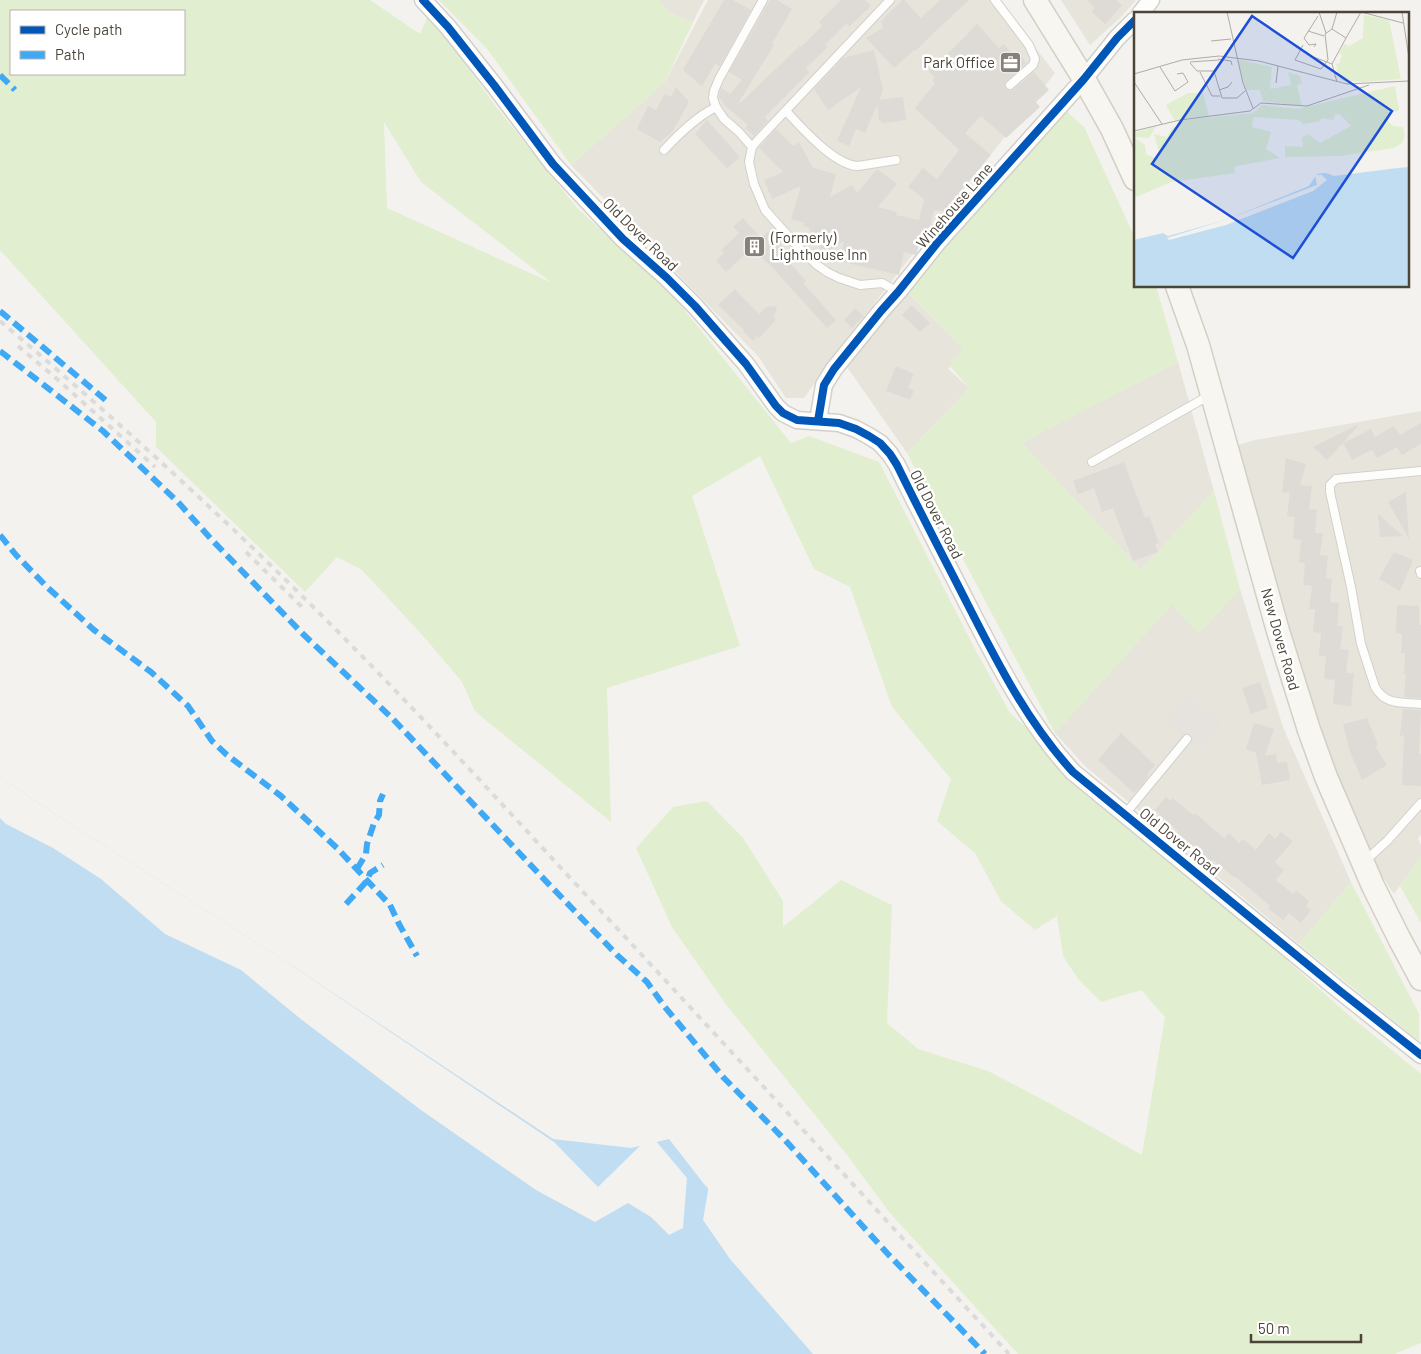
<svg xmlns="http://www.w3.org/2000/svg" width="1421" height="1354" font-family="Barlow,sans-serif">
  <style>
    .residential { fill: #e7e4dc }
    .green { fill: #e1eecf; fill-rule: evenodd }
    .parking { fill: #e6e3df }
    .water { fill: #c0ddf1 }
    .pier { fill: #f4f2ee }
    .building { fill: #dedbd6 }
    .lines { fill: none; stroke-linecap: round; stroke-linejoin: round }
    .service-casing { stroke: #d2d0cb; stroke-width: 10 }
    .minor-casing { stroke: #d2d0cb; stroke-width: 19 }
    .secondary-casing { stroke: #d3cfc5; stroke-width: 25 }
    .service { stroke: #fdfdfc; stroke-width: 8 }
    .minor { stroke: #fdfdfc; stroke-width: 16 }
    .secondary { stroke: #f7f6f1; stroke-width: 22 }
    .rail { stroke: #dbdbda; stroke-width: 4; stroke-dasharray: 6 6; stroke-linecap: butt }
    .quiet { stroke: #3fa9f5; stroke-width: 6; stroke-dasharray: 12 6; stroke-linecap: butt }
    .cycleway-casing { stroke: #fff; stroke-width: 11 }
    .cycleway { stroke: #0057b8; stroke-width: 8 }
    .labels { text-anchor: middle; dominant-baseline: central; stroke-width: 5; stroke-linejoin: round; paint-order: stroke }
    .poi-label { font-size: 15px; fill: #4b4439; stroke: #fff; text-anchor: end }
    .street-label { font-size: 15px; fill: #4b4439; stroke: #fff }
    .inset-road { fill: none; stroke: #b0aca6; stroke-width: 1 }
    .view { fill: #1d4ed8; fill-opacity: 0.15; stroke: #1d4ed8; stroke-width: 2.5 }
    .inset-edge { fill: none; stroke: #4b4439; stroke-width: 2.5 }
  </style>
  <rect width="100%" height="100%" fill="#f4f2ee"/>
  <g class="residential">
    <polygon points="659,0 704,0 693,22 668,12"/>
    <polygon points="708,0 998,0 1055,73 843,343 804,398 786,398 758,356 571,165 665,82"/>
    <polygon points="1061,0 1136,0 1121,17 1090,45"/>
    <polygon points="906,291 963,349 948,369 969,388 907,453 847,367"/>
    <polygon points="1178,362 1214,491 1141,570 1021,442"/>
    <polygon points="1421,411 1421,835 1418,838 1421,845 1421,857 1394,894 1364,848 1310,709 1234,446 1255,440"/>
    <polygon points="1240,589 1283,727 1351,882 1299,944 1085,766 1055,733 1172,604 1198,633"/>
  </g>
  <g class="green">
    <path d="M0 0H370L420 34 428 16 434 21 497 108 577 208 671 293 791 443 809 436 879 462 975 649 1010 713 1344 1011 1421 1074V1343L1394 1354H1018L890 1213 847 1155 725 1003 672 927 636 848 673 807 707 801 743 838 783 901V927L841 880 892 905 887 1023 918 1049 988 1071 1049 1103 1142 1155 1165 1017 1141 990 1101 1002 1079 980 1063 956 1057 916 1035 930 1001 901 975 853 937 821 951 779 892 707 850 587 814 569 760 456 692 496 740 646 607 688 611 822 482 717 475 711 462 682 425 638 362 570 337 557 305 592 156 447V422L0 250ZM11 11H184V74H11ZM384 122 421 182 552 283 387 208Z"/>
    <polygon points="439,0 659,0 668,12 693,22 665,82 571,165 488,50"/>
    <polygon points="1063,108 1084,127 1135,238 1135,286 1156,286 1178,362 1022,443 1141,570 1214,491 1240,589 1198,633 1172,605 1055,733 907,453 969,388 949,365 963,349 906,291"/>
    <polygon points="1421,857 1421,923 1400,886"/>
    <polygon points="1351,882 1419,1014 1419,1041 1299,944"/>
  </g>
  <polygon class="parking" points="1188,694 1222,723 1199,749 1165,719"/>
  <polygon class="water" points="0,777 55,814 285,961 553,1139 631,1148 669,1139 704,1184 789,1275 859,1354 0,1354"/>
  <g class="pier">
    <polygon points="0,777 55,814 285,961 554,1142 598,1187 644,1142 655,1140 687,1178 683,1228 669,1235 651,1217 628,1203 595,1222 536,1190 421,1110 302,1020 241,970 165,934 101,879 53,848 6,824 0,818"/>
    <polygon points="709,1185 791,1273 861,1354 813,1354 730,1259 703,1220"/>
  </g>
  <g class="building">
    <polygon points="724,0 733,0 751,10 720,66 715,64 702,86 683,70"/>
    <polygon points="770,0 777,0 792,9 772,44 774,45 739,102 740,103 800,46 801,47 822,26 819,22 841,0 865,0 871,6 849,27 847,23 825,45 828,47 806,68 809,73 765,117 768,121 754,136 745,128 748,125 724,105 724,104 719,97 721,88 730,94 742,80 729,72"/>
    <polygon points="902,0 904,0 921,18 940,0 969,0 925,41 925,42 915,51 914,50 894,68 866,38 883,28 881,21"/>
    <polygon points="1087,0 1116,0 1122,5 1105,24 1092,12 1095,8"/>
    <polygon points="977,24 999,48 1004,44 1013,55 1018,51 1025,60 1024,61 1026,63 1005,83 1006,89 1011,91 1013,90 1034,72 1049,90 1036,102 1040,107 1006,138 981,116 965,133 991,155 955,197 953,207 951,207 950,213 934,210 928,236 921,235 917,252 915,255 904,252 899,275 839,261 844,241 823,254 808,227 803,226 804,223 791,219 801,186 772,199 764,180 783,172 759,148 776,129 793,146 799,142 813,168 836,174 830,197 852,185 857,193 877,169 897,184 878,207 897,212 896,215 919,220 924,199 908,187 923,168 937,179 959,150 915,108 935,83 932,80 935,78 929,71 968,34 967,34"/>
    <polygon points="874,50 883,90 879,100 903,97 906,120 883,123 879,120 877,105 865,133 856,129 849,146 837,141 861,87 828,110 814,89 843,58"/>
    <polygon points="676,87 689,102 672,132 660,142 637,129 648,106 656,110 665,94 671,97"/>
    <polygon points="707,120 740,157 727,168 695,134"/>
    <polygon points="743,218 761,238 768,231 788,252 784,256 806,281 803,283 836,320 827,328 772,267 755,252 752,254 749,251 726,272 716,261 724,253 721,250 739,233 733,227"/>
    <polygon points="735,289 759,314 766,307 777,306 774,318 776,320 759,338 757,336 753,341 743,331 744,330 718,305"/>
    <polygon points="911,305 930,323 920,332 902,315"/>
    <polygon points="855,308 864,316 852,328 844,320"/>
    <polygon points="896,366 914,374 908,388 914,390 910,400 886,391"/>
    <polygon points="1421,423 1421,444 1402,455 1397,447 1377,458 1372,450 1352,460 1343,443 1371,429 1375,437 1394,426 1400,435"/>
    <polygon points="1357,425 1358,426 1327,460 1313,447"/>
    <polygon points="1286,458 1306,464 1300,485 1312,486 1309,509 1317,510 1315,533 1323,533 1320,555 1328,556 1326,578 1332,579 1330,602 1339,603 1337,626 1343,626 1340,649 1349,650 1346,673 1354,673 1351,706 1333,704 1335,680 1324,679 1326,656 1319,656 1321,633 1313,632 1315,609 1309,609 1312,586 1303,585 1305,563 1299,562 1301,540 1293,539 1295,517 1287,516 1290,493 1282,492"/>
    <polygon points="1124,462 1145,518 1149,516 1159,543 1155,544 1158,552 1133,561 1113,508 1102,512 1094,488 1078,494 1073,481"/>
    <polygon points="1406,492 1409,539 1388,502"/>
    <polygon points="1378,514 1403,536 1380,537"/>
    <polygon points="1394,552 1413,560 1400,591 1379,579"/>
    <polygon points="1397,605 1419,606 1419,625 1421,625 1421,698 1404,697 1406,674 1404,674 1405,653 1401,653 1402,634 1396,633"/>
    <polygon points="1260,682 1268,708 1251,714 1242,688"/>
    <polygon points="1403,709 1421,710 1419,754 1421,754 1421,786 1402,785 1404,735 1400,736"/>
    <polygon points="1367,718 1378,745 1375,746 1387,765 1362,780 1350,752 1343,724"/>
    <polygon points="1254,723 1274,729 1265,756 1276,754 1277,763 1287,762 1290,780 1262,785 1256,753 1246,749"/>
    <polygon points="1121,733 1155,765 1147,775 1148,776 1146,780 1134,793 1098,760"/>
    <polygon points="1166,797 1170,801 1173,798 1193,815 1195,813 1224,838 1229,833 1239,843 1243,839 1256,850 1269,833 1275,839 1281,832 1293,841 1275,862 1284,870 1276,880 1293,894 1296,890 1309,901 1306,906 1311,910 1301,923 1289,913 1283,920 1268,908 1270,906 1236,877 1235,878 1213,860 1212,862 1178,833 1179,832 1155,810"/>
  </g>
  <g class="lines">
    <defs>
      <g id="service">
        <polyline points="890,0 758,140 752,147 749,162 754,184 765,210 799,248 817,265 827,272 839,278 860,285 882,283 898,292"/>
        <polyline points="995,0 1029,45 1035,59 1033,65 1010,85"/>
        <path d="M786 111C802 128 834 165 858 166L896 160"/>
        <polyline points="752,147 739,132 724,119 716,107 713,98 714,91 719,79 763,0"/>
        <path d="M664 150C679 134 696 117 716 107"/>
        <polyline points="1092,462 1210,395"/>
        <path d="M1421 471 1336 479 1330 485V492L1351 587 1361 644 1375 687C1386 706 1402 702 1421 704"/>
        <polyline points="1420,571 1421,574"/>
        <polyline points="1125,814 1187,739"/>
        <polyline points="1365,861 1387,841 1421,803"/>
      </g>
      <g id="minor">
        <path d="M423 0 448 27 494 85 553 164 623 239 667 278 695 306 746 364 776 406 783 413 797 420 839 423 856 429 869 436 880 443 890 454 897 465C920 512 944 558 968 605 998 664 1028 723 1073 772L1340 991 1421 1055"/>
        <polyline points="1140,14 1151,0"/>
        <polyline points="818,421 824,385 834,369 881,311 898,292 938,242 1084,79 1117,38 1135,20"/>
      </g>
      <g id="secondary">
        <polyline points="1035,0 1084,79 1112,129 1135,179"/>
        <polyline points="1177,286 1198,345 1278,631 1309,730 1326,777 1373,886 1399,938 1421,979"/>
      </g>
    </defs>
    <use href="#service" class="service-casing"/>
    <use href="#minor" class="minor-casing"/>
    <use href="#secondary" class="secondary-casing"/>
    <use href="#service" class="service"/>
    <use href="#minor" class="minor"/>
    <use href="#secondary" class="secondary"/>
    <g class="rail">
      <path d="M0 321C122 424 240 532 352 646 432 727 508 811 586 895 728 1047 868 1201 1009 1354"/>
      <polyline points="18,346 57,379 155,467"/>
      <polyline points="246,552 305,610"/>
    </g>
    <g class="quiet">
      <polyline points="0,75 15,90"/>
      <polyline points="0,311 109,403"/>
      <polyline points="0,351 103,431 178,502 211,539 303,634 392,718 541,876 617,955 647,982 664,1006 724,1078 785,1140 887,1253 985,1354"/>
      <polyline points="0,535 16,555 47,587 94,630 151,672 188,706 212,741 227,755 281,796 337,848 390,905 399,924 417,956"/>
      <polyline points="357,869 366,854 367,844 374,823 379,815 380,801 383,794"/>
      <polyline points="346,904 367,881 370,873 383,865"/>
    </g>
    <defs>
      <g id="cycleway">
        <path d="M423 0 448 27 494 85 553 164 623 239 667 278 695 306 746 364 776 406 783 413 797 420 839 423 856 429 869 436 880 443 890 454 897 465C920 512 944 558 968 605 998 664 1028 723 1073 772L1340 991 1421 1055"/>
        <polyline points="818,421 824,385 834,369 881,311 898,292 938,242 1084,79 1117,38 1135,20"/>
      </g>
    </defs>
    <use href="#cycleway" class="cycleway-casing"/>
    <use href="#cycleway" class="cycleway"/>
  </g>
  <defs>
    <symbol id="office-square" viewBox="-11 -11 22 22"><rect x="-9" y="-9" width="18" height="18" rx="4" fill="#868178" stroke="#fff"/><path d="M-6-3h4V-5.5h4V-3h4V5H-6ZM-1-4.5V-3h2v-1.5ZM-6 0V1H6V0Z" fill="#fff"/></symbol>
    <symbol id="building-square" viewBox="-11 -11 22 22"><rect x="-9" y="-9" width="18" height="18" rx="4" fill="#868178" stroke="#fff"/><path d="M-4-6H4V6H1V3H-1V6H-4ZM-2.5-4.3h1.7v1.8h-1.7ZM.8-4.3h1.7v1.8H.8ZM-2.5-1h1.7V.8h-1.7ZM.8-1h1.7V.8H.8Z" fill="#fff"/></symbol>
  </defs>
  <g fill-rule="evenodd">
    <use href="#office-square" x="998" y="50" width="25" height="25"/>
    <use href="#building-square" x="742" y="234" width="25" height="25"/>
  </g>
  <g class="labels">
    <g class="poi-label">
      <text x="995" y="62">Park Office</text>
      <text x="771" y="237" text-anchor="start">(Formerly)<tspan x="771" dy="17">Lighthouse Inn</tspan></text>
    </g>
    <g class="street-label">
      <text transform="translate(954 205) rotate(-49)">Winehouse Lane</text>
      <text transform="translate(641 234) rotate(44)">Old Dover Road</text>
      <text transform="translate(937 514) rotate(63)">Old Dover Road</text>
      <text transform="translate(1281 639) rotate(74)">New Dover Road</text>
      <text transform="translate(1180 841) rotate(39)">Old Dover Road</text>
    </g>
  </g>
  <g transform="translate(1134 12)">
    <rect width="275" height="275" fill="#f4f2ee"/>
    <path d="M230 3 255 8 267 67 228 70 208 69 204 63 202 51 205 52 208 43 205 42 210 32 215 34 229 26ZM107 48 138 55 136 77 157 73 154 60 166 64 168 72 163 73 168 94 129 89 126 78H112L104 49ZM261 74 265 97 262 100 257 96 254 109 259 114 269 115 271 123 268 131 260 136 206 144 151 145V134L169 135 168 126 174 122 186 131 217 114 205 102 201 103 199 108 187 106V109L169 112 165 108 119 105 118 115 137 120 132 137 146 146 103 154 100 156 101 161 37 170 0 186 1 126 11 133 12 142 22 146 25 140 20 122 33 125 38 116 51 108 119 101 128 93 163 97ZM54 81H69L75 104 40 108 32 93ZM22 114 15 126 0 125V121Z" fill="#e1eecf"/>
    <path d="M275 151V275H0V228L29 221 34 224 91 208 175 174 183 162Z" fill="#c0ddf1"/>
    <path d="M275 149V155L264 156 200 164 190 160ZM181 163H188L193 168 179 179 92 213 35 228 33 226 91 208 183 173Z" fill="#f4f2ee"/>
    <path class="inset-road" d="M93 0 109 71 119 96M185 0 192 21M227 0 269 11M268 0 275 46M198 17 203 0M174 19 190 24M212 26 227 0M77 29 97 27M169 33 161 48 187 57 194 48 191 22 198 17 212 26 198 52M180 35 182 32 175 33 170 26 184 4M177 44 198 52 203 70M84 47 97 49 98 53M56 50 85 48M56 51 63 59H80L88 86H103L111 79M26 55 41 79 54 70 49 61 43 62M66 60 78 84H86M0 62 48 48 85 44 125 49 213 72 275 69M0 70 28 112M142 71 144 54M85 78 94 75 98 70M0 119 46 108 116 99 127 91 173 94 235 73"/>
    <path class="view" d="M118 4 258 99 159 246 18 152Z"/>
    <rect width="275" height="275" class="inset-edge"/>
  </g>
  <rect x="10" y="10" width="175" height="65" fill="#ffffff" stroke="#b7b4b0"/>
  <rect x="20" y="26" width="25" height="8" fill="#0057b8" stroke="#b7b4b0"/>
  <text x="55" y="35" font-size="15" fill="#4b4439">Cycle path</text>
  <rect x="20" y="51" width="25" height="8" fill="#3fa9f5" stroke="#b7b4b0"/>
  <text x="55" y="60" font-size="15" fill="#4b4439">Path</text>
  <path d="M1251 1334v8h110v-8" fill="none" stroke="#4b4439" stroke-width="2.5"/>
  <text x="1258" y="1334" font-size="15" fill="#4b4439" stroke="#ffffff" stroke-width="4" paint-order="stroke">50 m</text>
</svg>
